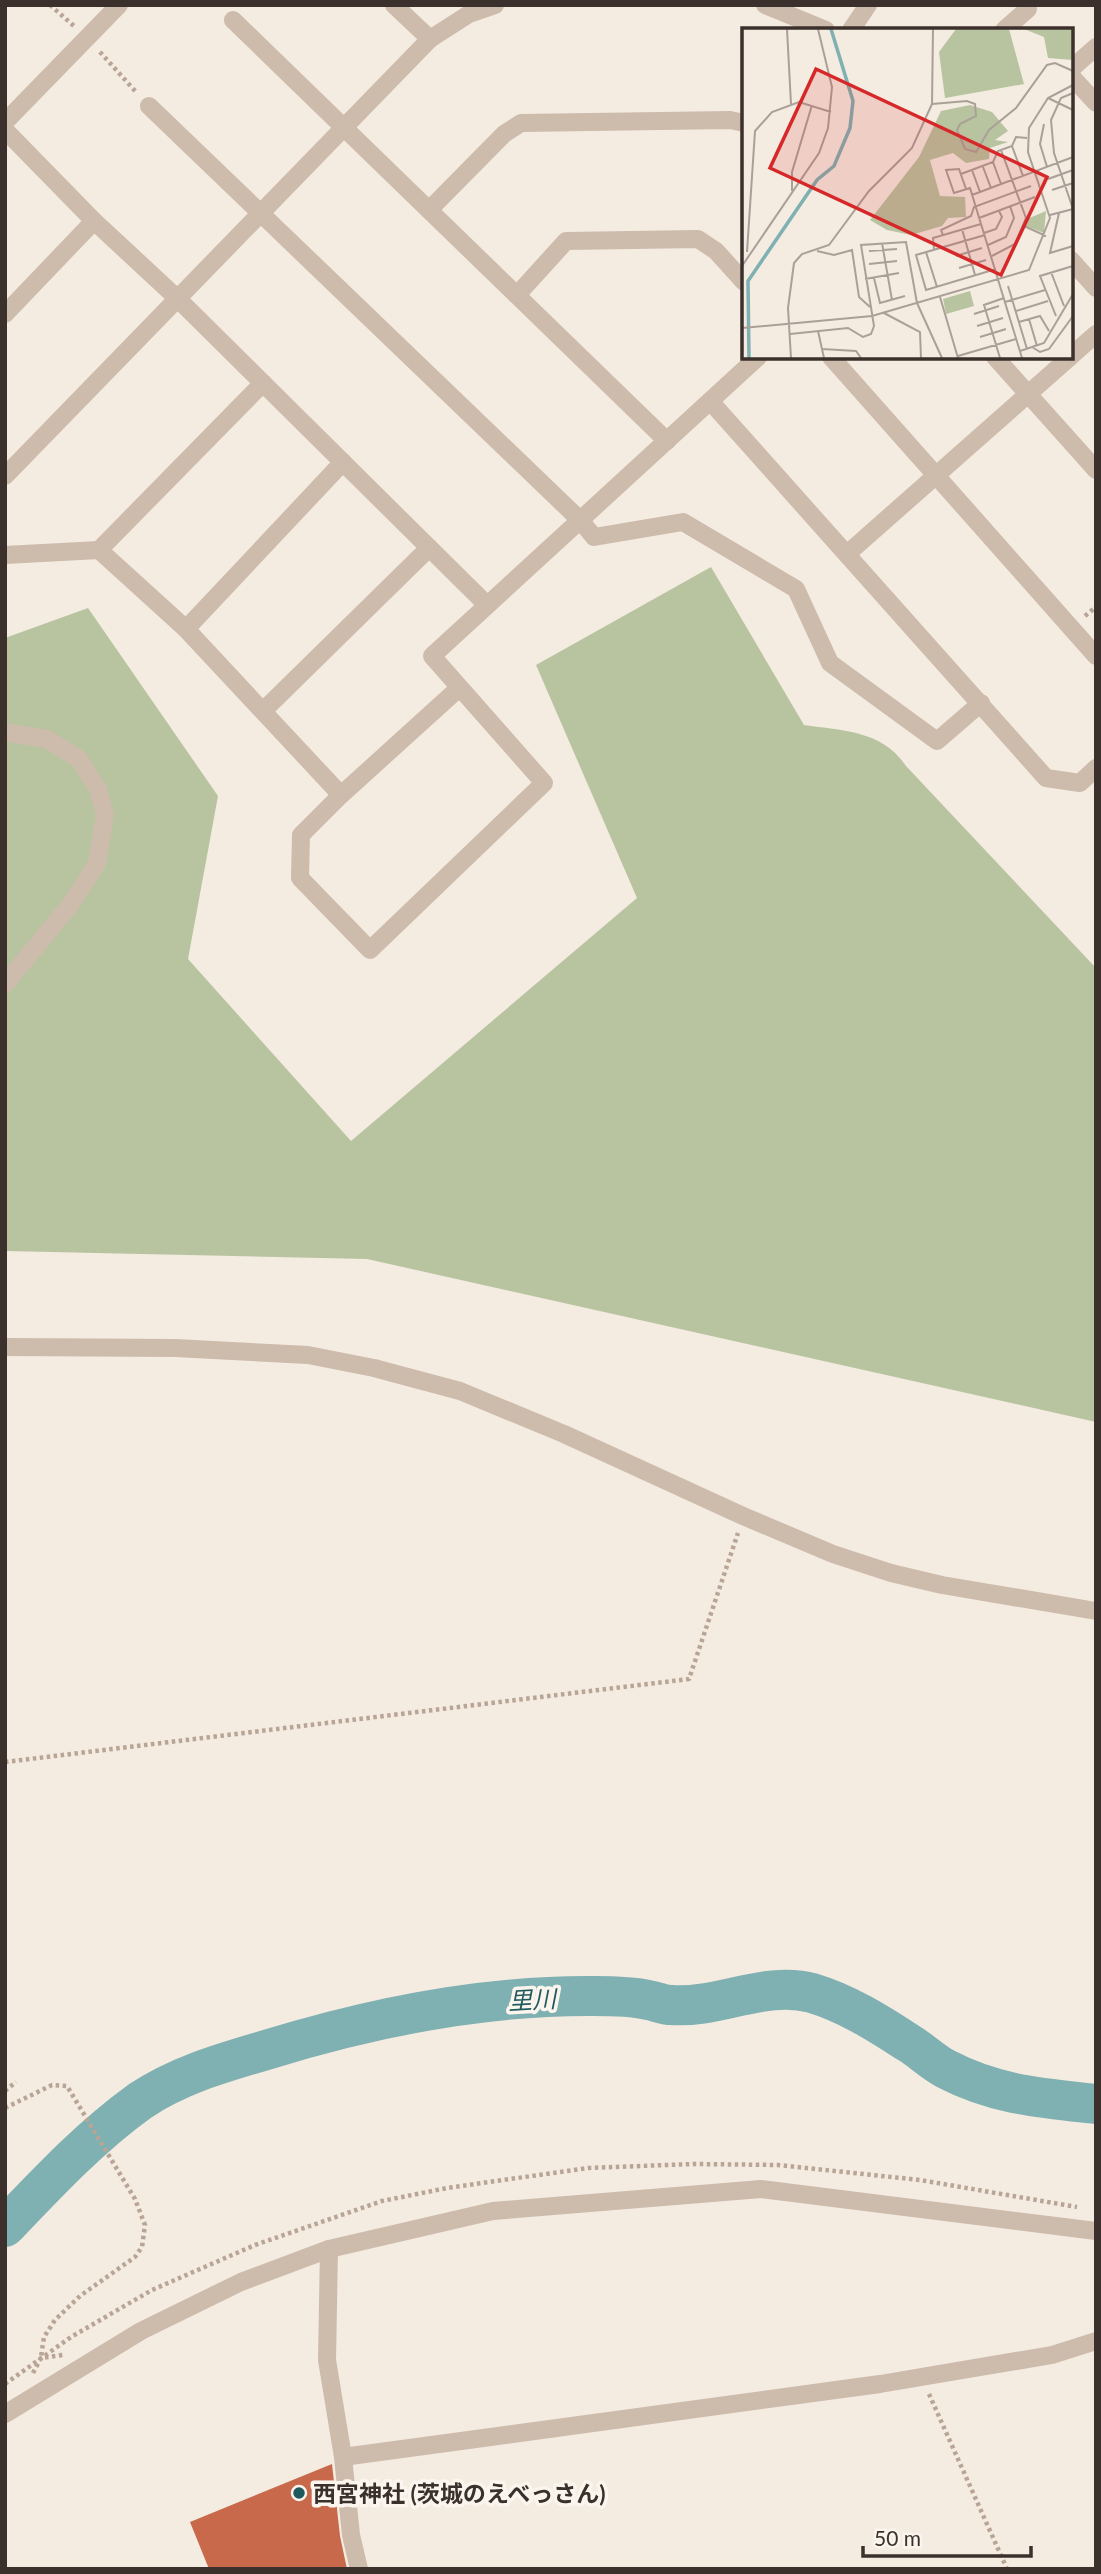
<svg xmlns="http://www.w3.org/2000/svg" width="1101" height="2574" font-family="Lato,'Noto Sans JP',sans-serif">
  <style>
    .green { fill: #b8c4a0 }
    .lines { fill: none; stroke-linecap: round; stroke-linejoin: round }
    .river { stroke: #7fb0b2; stroke-width: 40 }
    .building { fill: #c8694b }
    .path { stroke: #b9a596; stroke-width: 4.5; stroke-dasharray: 3.5 3.5; stroke-linecap: butt }
    .minor { stroke: #cdbbac; stroke-width: 18 }
    .tertiary { stroke: #cdbbac; stroke-width: 18 }
    .poi-dot { fill: #1f5a5e; stroke: #fbf5ee; stroke-width: 2.5 }
    .labels { text-anchor: middle; dominant-baseline: central; stroke-width: 7; stroke-linejoin: round; paint-order: stroke }
    .poi-label { font-size: 23px; font-weight: bold; fill: #3b302b; stroke: #fbf5ee; text-anchor: start }
    .water-label { font-size: 24px; font-style: italic; fill: #1f5a5e; stroke: #fbf5ee }
    .inset-river { fill: none; stroke: #7fb0b2; stroke-width: 3.5 }
    .inset-road { fill: none; stroke: #aaa098; stroke-width: 2 }
    .view { fill: #d62828; fill-opacity: 0.15; stroke: #d62828; stroke-width: 3.5 }
    .inset-edge { fill: none; stroke: #3b302b; stroke-width: 3.5 }
  </style>
  <rect width="100%" height="100%" fill="#f4ebe1"/>
  <path class="green" d="M711 567 804 725C843 731 882 730 906 766L1096 968V1422L367 1259 5 1251V638L88 608 218 796 188 959 351 1141 637 898 536 665Z"/>
  <g class="lines">
    <path class="river" d="M5 2227C48 2182 90 2137 140 2101 179 2075 222 2063 266 2050 373 2017 482 1995 594 1996 611 1996 631 1996 648 2000 655 2001 663 2005 671 2005 718 2009 766 1980 812 1993 846 2003 878 2023 907 2042 921 2050 932 2062 946 2069 996 2095 1041 2098 1096 2104"/>
  </g>
  <polygon class="building" points="332,2464 340,2536 347,2569 209,2569 190,2522"/>
  <g class="lines">
    <g class="path">
      <polyline points="50,5 74,26"/>
      <polyline points="100,52 136,92"/>
      <polyline points="1085,616 1096,607"/>
      <polyline points="5,1762 689,1679 738,1533"/>
      <polyline points="5,2091 16,2082"/>
      <polyline points="5,2108 52,2085 67,2086 135,2199 145,2225 142,2247 135,2257 80,2296 55,2320 44,2337 41,2357"/>
      <polyline points="33,2373 41,2358 63,2355"/>
      <polyline points="5,2384 71,2337 152,2290 255,2245 382,2201 447,2188 588,2168 693,2164 778,2165 920,2180 1077,2207"/>
      <polyline points="929,2394 1007,2569"/>
    </g>
    <g class="minor">
      <polyline points="394,5 430,39"/>
      <polyline points="765,5 826,30"/>
      <polyline points="233,20 667,441"/>
      <polyline points="851,30 868,5"/>
      <polyline points="1004,30 1028,9"/>
      <polyline points="1071,69 1096,47"/>
      <polyline points="1071,76 1096,103"/>
      <polyline points="149,106 580,520 594,537 683,522 796,589 830,663 937,741 981,703"/>
      <polyline points="5,130 94,221 178,299 487,605"/>
      <polyline points="429,210 504,134 521,123 730,120 744,123"/>
      <polyline points="1071,260 1096,288"/>
      <polyline points="517,295 566,241 698,239 716,251 744,282"/>
      <polyline points="5,314 94,221"/>
      <polyline points="1071,356 1096,334"/>
      <polyline points="831,357 1096,656"/>
      <polyline points="995,357 1096,470"/>
      <polyline points="710,401 1046,778 1080,783 1096,768"/>
      <polyline points="5,476 430,39 469,14 495,5"/>
      <polyline points="99,550 263,383"/>
      <polyline points="847,554 1070,357"/>
      <polyline points="5,555 99,550 186,629 341,795"/>
      <polyline points="186,629 343,462"/>
      <polyline points="458,689 341,795 301,835 300,878 370,950 544,783 432,656 758,357"/>
      <polyline points="263,711 429,548"/>
      <polyline points="329,2249 327,2360 343,2457 351,2535 359,2569"/>
      <polyline points="5,2414 141,2331 241,2282 329,2249 493,2211 761,2189 1096,2231"/>
      <polyline points="343,2457 880,2384 1052,2355 1096,2341"/>
    </g>
    <g class="tertiary">
      <polyline points="5,122 119,5"/>
      <polyline points="5,732 47,739 79,759 98,789 105,815 97,863 71,904 5,984"/>
      <polyline points="5,1347 175,1348 308,1355 374,1368 460,1391 564,1434 743,1516 833,1554 891,1573 942,1585 1096,1611"/>
    </g>
  </g>
  <circle class="poi-dot" cx="299" cy="2493" r="7"/>
  <g class="labels">
    <g class="poi-label">
      <text x="313" y="2493">西宮神社 (茨城のえべっさん)</text>
    </g>
    <g class="water-label">
      <text transform="translate(532 1999) rotate(-3)">里川</text>
    </g>
  </g>
  <g transform="translate(742 28)">
    <rect width="331" height="331" fill="#f4ebe1"/>
    <path d="M214 1H267L282 56 203 70 197 24ZM282 1H331V32L306 30 302 9ZM228 77 250 84 266 103 253 112 266 114 248 120 247 131 224 135 211 125 188 132 198 168 223 169 224 189 206 190 200 198 169 207 145 202 128 192 177 129 199 83ZM304 183 302 205 284 198 285 191ZM228 263 232 278 204 286 201 271Z" fill="#b8c4a0"/>
    <path class="inset-river" d="M7 330 6 253 75 152 92 138 108 100 111 73 89 1"/>
    <path class="inset-road" d="M45 1 49 76M306 70 331 82M190 76 225 73 233 76 234 88 218 96 215 102 223 121 234 124 247 102 274 80 305 37 313 35 331 43M302 96 298 116 305 139M270 118 281 148M251 134 259 156M241 139 249 160M230 142 238 164M219 146 251 134 256 123 270 118 274 109 285 110M306 151 331 142M224 161 217 141 204 142 212 165 228 160 280 330M310 162 331 155M50 163V144L70 77M230 167 331 129M317 185 308 225 331 218M308 187 331 181 312 125 309 92 319 70 331 65M237 190 293 169M282 198 304 208M220 201 233 247M242 205 254 201 260 189 257 183M201 207 199 202 229 188 232 179 289 158M243 207 174 227 184 262 254 241M140 215 150 272M246 217 264 209 272 190 268 178M192 222 191 210 239 196M75 223 92 227 110 222 117 269 128 279M127 223 155 221M5 224 13 103 30 84 57 74 89 84M184 224 195 259M214 228 240 220M250 228 273 216 284 190 259 122M127 236 155 233M0 238 77 125 86 100 90 59 76 1M217 240 244 232M309 244 322 278M132 250 138 275 163 268M123 251 157 245M266 258 285 321M198 269 216 330M263 274 303 262M175 275 200 330M274 283 306 273M142 285 178 304 179 330M232 286 257 278M314 288 298 248 331 238M287 291 295 318M277 294 298 288 307 303M235 298 261 290M0 300 130 288 287 242 308 190 286 124 287 100 306 70 331 57M76 303 82 330M48 306 106 300 121 309 129 306 132 298 119 217 164 214 175 275M238 309 264 301M290 319 298 324 307 321 331 288M80 321 114 323 119 330M278 323 302 315 331 266M216 328 274 311M49 330 46 280 52 235 60 226 87 217 127 163 170 120 190 76 191 1M258 330 242 277 262 270"/>
    <path class="view" d="M74 41 305 149 259 247 28 140Z"/>
    <rect width="331" height="331" class="inset-edge"/>
  </g>
  <rect width="1101" height="2574" fill="none" stroke="#3b302b" stroke-width="14"/>
  <path d="M863 2546v10h168v-10" fill="none" stroke="#3b302b" stroke-width="3.5"/>
  <text x="874" y="2546" font-size="21" fill="#3b302b" stroke="#fbf5ee" stroke-width="5" paint-order="stroke">50 m</text>
</svg>
